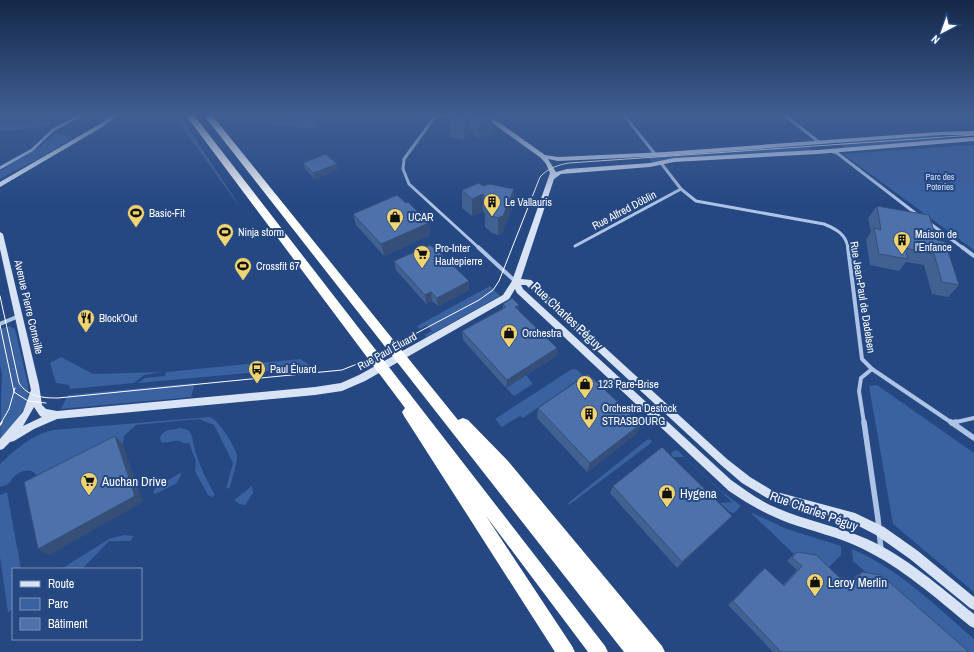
<svg xmlns="http://www.w3.org/2000/svg" width="974" height="652" font-family="'Archivo Narrow',sans-serif">
  <style>
    .green { fill: #3a61a0 }
    .lines { fill: none; stroke-linecap: round; stroke-linejoin: round }
    .street-far2 { stroke: #aec4e7; stroke-width: 3 }
    .street-far1 { stroke: #aec4e7; stroke-width: 4 }
    .street { stroke: #aec4e7; stroke-width: 5.5 }
    .secondary { fill: #d8e3f6; fill-rule: evenodd }
    .highway { fill: #fff; fill-rule: evenodd }
    .tram-far1 { stroke: #fff; stroke-width: 1 }
    .tram { stroke: #fff; stroke-width: 1.5 }
    .wall { fill: #426193 }
    .shaded-wall { fill: #364f78 }
    .building { fill: #4d71ab; stroke: #364f78 }
    .labels { text-anchor: middle; dominant-baseline: central; stroke-width: 4; stroke-linejoin: round; paint-order: stroke }
    .far-park-label { font-size: 9px; fill: #d1e0f6; stroke: #254883 }
    .poi-label { font-size: 11px; fill: #fff; stroke: #254883; text-anchor: start }
    .street-label { font-size: 11px; fill: #fff; stroke: #254883 }
    .near-street-label { font-size: 13px; fill: #fff; stroke: #254883 }
    .near-poi-label { font-size: 13px; fill: #fff; stroke: #254883; text-anchor: start }
  </style>
  <rect width="100%" height="100%" fill="#254883"/>
  <g class="green">
    <polygon points="172,114 179,114 243,211"/>
    <polygon points="51,121 47,127 0,131 0,125 13,122"/>
    <polygon points="55,133 74,137 42,157 0,179 0,171 40,147"/>
    <polygon points="938,135 945,141 844,148 838,142"/>
    <polygon points="806,145 813,151 670,160 652,163 647,155"/>
    <polygon points="974,145 974,250 843,154"/>
    <polygon points="490,286 500,296 426,337 425,335 432,331 427,325 420,329 417,326"/>
    <path d="M9 326 15 329 28 385C31 408 13 425 0 440L2 373 0 365V329Z"/>
    <polygon points="61,357 93,374 163,372 144,375 134,383 70,389 69,385 56,383 50,363"/>
    <polygon points="300,359 313,367 138,383 145,378 165,376 166,372"/>
    <path d="M572 369C577 369 582 372 582 377L523 418 520 416 502 427 495 419Z"/>
    <polygon points="526,375 533,384 514,396 506,388"/>
    <polygon points="195,383 191,397 61,409 68,395"/>
    <polygon points="877,385 974,453 974,592 893,524 869,386"/>
    <path d="M209 417C218 418 236 448 237 456 237 466 232 477 230 487L226 489 233 463 214 425 199 419 136 425 124 436 123 444 117 447H94L37 477C33 466 19 471 13 478 11 479 11 482 9 483 7 485 3 486 0 487V464C16 449 31 435 53 430Z"/>
    <path d="M180 428 188 430C194 436 193 446 196 454 201 468 207 482 215 495L212 497 208 495 195 471 196 461 189 443C184 444 183 442 179 441 173 440 167 444 161 442L160 437C164 429 172 430 180 428Z"/>
    <polygon points="648,439 652,441 651,443 569,505 568,503"/>
    <polygon points="675,450 678,451 721,491 741,506 734,513 730,512 720,503 732,502 684,457 673,457 671,454"/>
    <polygon points="182,472 177,483 155,494 153,492 156,487"/>
    <polygon points="252,486 253,493 245,505 239,504 234,500"/>
    <polygon points="7,492 21,569 13,569 13,609 8,612 0,557 0,495"/>
    <polygon points="752,513 787,529 841,546 841,555 827,569 797,557 752,514"/>
    <polygon points="124,535 134,536 130,541 109,541 82,569 61,569 109,539"/>
    <path d="M852 549C899 569 936 606 974 639V652H957L853 561Z"/>
  </g>
  <g class="lines">
    <g class="street-far2">
      <polyline points="437,114 404,159 403,169 409,184 479,248"/>
      <polyline points="544,114 570,114"/>
      <polyline points="623,114 655,154"/>
      <polyline points="783,114 819,142"/>
      <polyline points="436,117 447,114"/>
      <polyline points="831,151 837,153 919,216"/>
      <path d="M661 163 681 189 696 201 824 224C836 229 846 234 848 248"/>
      <polyline points="0,168 32,150 53,130 83,114"/>
      <polyline points="928,222 963,248"/>
      <polyline points="575,246 681,189"/>
    </g>
    <g class="street-far1">
      <polyline points="478,247 516,282"/>
      <polyline points="848,247 862,359 872,369 952,423"/>
      <polyline points="962,247 974,256"/>
      <polyline points="0,324 19,316"/>
      <polyline points="864,423 859,391 861,378 872,369"/>
      <polyline points="952,423 974,418"/>
    </g>
    <g class="street">
      <polyline points="864,422 878,519 881,550"/>
      <polyline points="951,422 974,438"/>
      <polyline points="952,423 956,422"/>
    </g>
    <g class="secondary">
      <polygon points="113,114 119,114 104,126 0,187 0,182 100,124"/>
      <path d="M480 114H487L545 155 558 157 665 152 937 132 974 131V135H942L834 143 665 156 558 161 548 159 556 172 567 169 650 163 674 158 817 150 974 137V141L817 154 674 162 650 167 561 174 554 179 521 279 531 280 727 459 750 477 773 491 855 513 884 527 918 551 974 597V610L970 608 910 559 876 535 853 523 767 498 742 483 721 465 526 285H521L523 289 731 480C745 490 760 501 777 508 806 521 838 526 867 539 907 557 940 587 974 614V628L970 626C936 598 901 567 861 548 838 537 812 531 789 523 767 515 748 504 729 491L517 293 515 289 509 299 365 381 342 391 315 395 57 419 34 429 14 441 10 442 3 449 0 450V439L23 412 31 390 0 249V232L3 234 39 385 42 405 46 409 57 411 315 387 341 383 359 375 503 295 512 281 550 173 546 164 541 158ZM34 407 40 416 42 417 23 426Z"/>
    </g>
    <g class="highway">
      <polygon points="185,114 193,114 605,646 608,652 588,652 486,516 572,646 575,652 555,652 404,416 402,412 405,408"/>
      <polygon points="203,114 211,114 458,420 463,418 468,420 508,461 662,646 665,652 624,652"/>
    </g>
    <g class="tram-far1">
      <path d="M0 296 19 383C28 397 43 398 58 398L342 370 362 362 479 300 493 290 499 281 540 177C548 168 558 165 569 163L974 135"/>
      <polyline points="0,325 14,392 28,401 46,403"/>
      <polyline points="1,423 9,409 15,388"/>
    </g>
    <polyline class="tram" points="0,425 2,422"/>
  </g>
  <g class="wall">
    <polygon points="263,114 338,114 315,122 317,129 274,125"/>
    <polygon points="454,114 492,118 492,134 480,139 470,132 464,140 450,137 449,121"/>
    <polygon points="303,163 338,170 315,179 305,169"/>
    <polygon points="483,186 514,189 513,206 502,233 498,235 492,233 485,227 485,214 483,211 472,216 462,208 462,190"/>
    <polygon points="406,203 429,223 430,235 384,256 356,225 353,214"/>
    <polygon points="877,206 937,240 959,285 948,297 932,294 924,265 906,262 899,271 870,265 866,240 871,232 868,218"/>
    <polygon points="394,261 469,281 469,290 438,306 432,301 426,304 396,270"/>
    <polygon points="503,304 519,305 519,311 557,348 556,356 506,388 463,340 462,331 503,308"/>
    <polygon points="538,408 641,424 636,434 587,472 537,418"/>
    <polygon points="613,486 726,522 677,568 610,493"/>
    <polygon points="797,552 839,577 852,579 856,576 862,572 969,652 773,652 728,605 760,572 765,568 783,585 797,570 787,561 792,556"/>
  </g>
  <g class="shaded-wall">
    <polygon points="309,114 338,114 315,122 314,117"/>
    <polygon points="469,115 470,132 464,140 464,123"/>
    <polygon points="492,118 492,134 480,139 479,123"/>
    <polygon points="337,164 338,170 315,179 313,173"/>
    <polygon points="514,189 513,206 502,233 498,235 498,218"/>
    <polygon points="483,194 483,211 472,216 472,199"/>
    <polygon points="429,223 430,235 384,256 381,244"/>
    <polygon points="469,281 469,290 438,306 437,298"/>
    <polygon points="431,292 432,301 426,304 425,295"/>
    <polygon points="519,305 519,314 515,307"/>
    <polygon points="557,348 556,356 506,388 507,380"/>
    <polygon points="641,424 636,434 587,472 590,463"/>
    <polygon points="115,436 123,444 143,502 49,555 38,549"/>
    <polygon points="732,516 726,522 677,568 682,562"/>
  </g>
  <g class="building">
    <polygon points="273,114 311,114 314,117"/>
    <polygon points="454,114 487,114 492,118 479,123 469,115 464,123 449,121"/>
    <polygon points="326,154 337,164 313,173 303,163"/>
    <polygon points="479,183 483,186 489,184 514,189 503,216 498,218 492,216 485,210 490,208 483,194 472,199 462,190"/>
    <polygon points="397,195 406,203 408,202 429,223 381,244 353,214"/>
    <polygon points="877,206 929,215 937,240 945,242 959,285 942,282 934,254 905,248 908,259 879,254 874,228 881,230"/>
    <polygon points="430,245 435,249 436,249 469,281 437,298 431,292 425,295 394,261"/>
    <polygon points="512,298 519,305 515,307 557,348 507,380 462,331 506,307 503,304"/>
    <polygon points="588,374 641,424 590,463 538,408"/>
    <polygon points="115,436 135,496 38,549 24,482"/>
    <polygon points="662,447 732,516 682,562 613,486"/>
    <polygon points="797,552 816,555 839,577 856,580 862,572 881,575 969,652 781,652 733,601 765,568 784,586 802,566 792,558"/>
  </g>
  <linearGradient id="sky" x2="0" y2="1"><stop stop-color="#142848"/><stop offset="0.56" stop-color="#405e93"/><stop offset="1" stop-color="#405e93" stop-opacity="0"/></linearGradient>
  <rect width="974" height="205" fill="url(#sky)"/>
  <defs>
    <symbol id="building-pin" viewBox="-11 -11 22 30"><path d="M0 17L-7.5 6A9.5 9.5 0 1 1 7.5 6Z" fill="#f1d472" stroke="#254883"/><path d="M-4-6H4V6H1V3H-1V6H-4ZM-2.5-4.3h1.7v1.8h-1.7ZM.8-4.3h1.7v1.8H.8ZM-2.5-1h1.7V.8h-1.7ZM.8-1h1.7V.8H.8Z" fill="#111"/></symbol>
    <symbol id="stadium-pin" viewBox="-11 -11 22 30"><path d="M0 17L-7.5 6A9.5 9.5 0 1 1 7.5 6Z" fill="#f1d472" stroke="#254883"/><path d="M0-5a6.5 5 0 1 0 0 10a6.5 5 0 1 0 0-10ZM-3.5-1.8h7v3.6h-7Z" fill="#111"/></symbol>
    <symbol id="shop-pin" viewBox="-11 -11 22 30"><path d="M0 17L-7.5 6A9.5 9.5 0 1 1 7.5 6Z" fill="#f1d472" stroke="#254883"/><path d="M-5-2.5h2.3a2.7 3.5 0 0 1 5.4 0H5L5.5 6h-11ZM-1.5-2.5h3a1.5 2.3 0 0 0-3 0Z" fill="#111"/></symbol>
    <symbol id="supermarket-pin" viewBox="-11 -11 22 30"><path d="M0 17L-7.5 6A9.5 9.5 0 1 1 7.5 6Z" fill="#f1d472" stroke="#254883"/><path d="M-6-5.5h2.5l.6 2H6L4.5 2H-2.5L-4.4-4H-6ZM-1.5 3.2a1.3 1.3 0 1 0 .1 0ZM3 3.2a1.3 1.3 0 1 0 .1 0Z" fill="#111"/></symbol>
    <symbol id="restaurant-pin" viewBox="-11 -11 22 30"><path d="M0 17L-7.5 6A9.5 9.5 0 1 1 7.5 6Z" fill="#f1d472" stroke="#254883"/><path d="M-5-6h1v4h1v-4h1v4h1v-4h1v5L-1.5 .5V6h-2V.5L-5-1ZM5-6V6H3V1.5H1.5Q1.5-4 5-6Z" fill="#111"/></symbol>
    <symbol id="bus-pin" viewBox="-11 -11 22 30"><path d="M0 17L-7.5 6A9.5 9.5 0 1 1 7.5 6Z" fill="#f1d472" stroke="#254883"/><path d="M-5-6H5V4H4V6H2V4H-2V6H-4V4H-5ZM-3.5-4V0h7V-4ZM-3.5 1.2v1.5H-2V1.2ZM2 1.2v1.5H3.5V1.2Z" fill="#111"/></symbol>
  </defs>
  <g fill-rule="evenodd">
    <use href="#building-pin" x="482" y="192" width="20" height="27"/>
    <use href="#stadium-pin" x="126" y="203" width="20" height="27"/>
    <use href="#shop-pin" x="385" y="207" width="20" height="27"/>
    <use href="#stadium-pin" x="215" y="222" width="20" height="27"/>
    <use href="#building-pin" x="892" y="230" width="20" height="27"/>
    <use href="#supermarket-pin" x="412" y="244" width="20" height="27"/>
    <use href="#stadium-pin" x="233" y="256" width="20" height="27"/>
    <use href="#restaurant-pin" x="76" y="308" width="20" height="27"/>
    <use href="#shop-pin" x="499" y="323" width="20" height="27"/>
    <use href="#bus-pin" x="247" y="359" width="20" height="27"/>
    <use href="#shop-pin" x="575" y="374" width="20" height="27"/>
    <use href="#building-pin" x="579" y="404" width="20" height="27"/>
    <use href="#supermarket-pin" x="79" y="471" width="20" height="27"/>
    <use href="#shop-pin" x="657" y="483" width="20" height="27"/>
    <use href="#shop-pin" x="805" y="572" width="20" height="27"/>
  </g>
  <g class="labels">
    <g class="far-park-label">
      <text x="940" y="177">Parc des<tspan x="940" dy="10">Poteries</tspan></text>
    </g>
    <g class="poi-label">
      <text x="505" y="202">Le Vallauris</text>
      <text x="149" y="213">Basic-Fit</text>
      <text x="408" y="217">UCAR</text>
      <text x="238" y="232">Ninja storm</text>
      <text x="915" y="234">Maison de<tspan x="915" dy="13">l'Enfance</tspan></text>
      <text x="435" y="248">Pro-Inter<tspan x="435" dy="13">Hautepierre</tspan></text>
      <text x="256" y="266">Crossfit 67</text>
      <text x="99" y="318">Block'Out</text>
      <text x="522" y="333">Orchestra</text>
      <text x="270" y="369">Paul Éluard</text>
      <text x="598" y="384">123 Pare-Brise</text>
      <text x="602" y="408">Orchestra Destock<tspan x="602" dy="13">STRASBOURG</tspan></text>
    </g>
    <g class="street-label">
      <text transform="translate(624 210) rotate(-28)">Rue Alfred Döblin</text>
      <text transform="translate(863 297) rotate(81)">Rue Jean-Paul de Dadelsen</text>
      <text transform="translate(29 307) rotate(77)">Avenue Pierre Corneille</text>
      <text transform="translate(387 351) rotate(-29)">Rue Paul Éluard</text>
    </g>
    <g class="near-street-label">
      <text transform="translate(567 316) rotate(43)">Rue Charles Péguy</text>
      <text transform="translate(814 511) rotate(20)">Rue Charles Péguy</text>
    </g>
    <g class="near-poi-label">
      <text x="102" y="481">Auchan Drive</text>
      <text x="680" y="493">Hygena</text>
      <text x="828" y="582">Leroy Merlin</text>
    </g>
  </g>
  <rect x="12" y="568" width="130" height="72" fill="#254883" stroke="#7c91b5"/>
  <rect x="20" y="581" width="20" height="6" fill="#d8e3f6" stroke="#7c91b5"/>
  <text x="48" y="588" font-size="12" fill="#ffffff">Route</text>
  <rect x="20" y="598" width="20" height="12" fill="#3a61a0" stroke="#7c91b5"/>
  <text x="48" y="608" font-size="12" fill="#ffffff">Parc</text>
  <rect x="20" y="618" width="20" height="12" fill="#4d71ab" stroke="#7c91b5"/>
  <text x="48" y="628" font-size="12" fill="#ffffff">Bâtiment</text>
  <g transform="translate(942 32) rotate(221)" stroke="#254883" stroke-width="3" paint-order="stroke">
  <path d="M0-3L7 15L0 10L-7 15Z" fill="#ffffff"/>
  <text y="-6" font-size="11" font-weight="bold" text-anchor="middle" fill="#ffffff">N</text>
  </g>
</svg>
